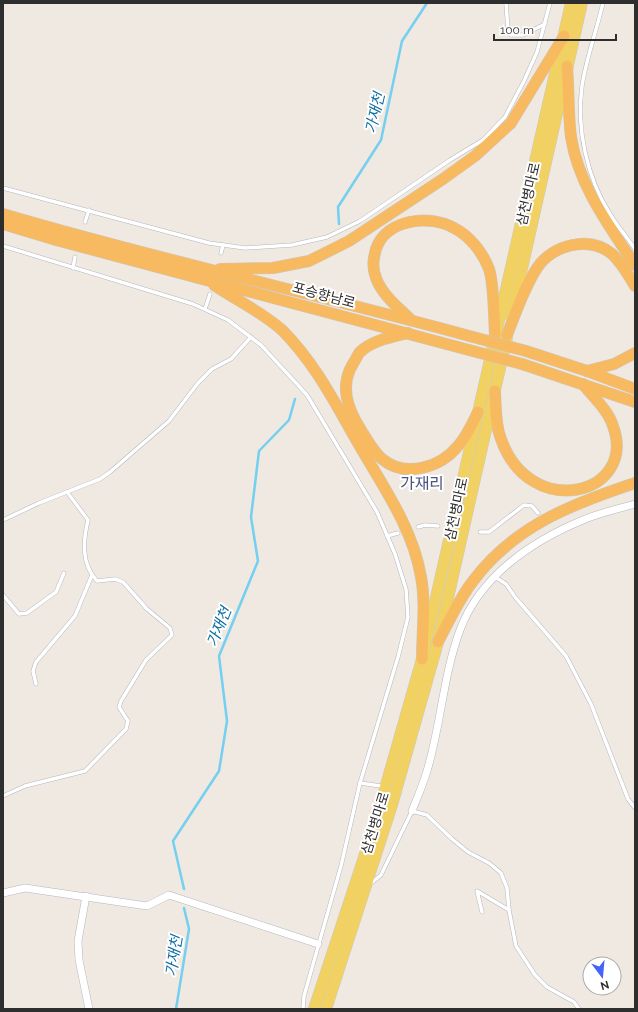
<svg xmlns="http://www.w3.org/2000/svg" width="638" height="1012" font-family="Raleway,'Noto Sans KR',sans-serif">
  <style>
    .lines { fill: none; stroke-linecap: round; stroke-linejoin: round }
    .stream { stroke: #75cff0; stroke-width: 2.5 }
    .service-casing { stroke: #b4b7c1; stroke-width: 4.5 }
    .minor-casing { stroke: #b4b7c1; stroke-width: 8 }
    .primary-casing { stroke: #c9c9c9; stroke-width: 12 }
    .trunk-casing { stroke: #c9c9c9; stroke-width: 12 }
    .service { stroke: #fff; stroke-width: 3.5 }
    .minor { stroke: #fff; stroke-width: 7 }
    .primary { stroke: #f2d163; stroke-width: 11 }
    .trunk { stroke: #f8ba60; stroke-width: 11 }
    .trunk-bridge-casing { stroke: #c9c9c9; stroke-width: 12; stroke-linecap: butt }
    .trunk-bridge { stroke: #f8ba60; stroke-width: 11 }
    .labels { text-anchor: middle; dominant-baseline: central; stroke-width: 4; stroke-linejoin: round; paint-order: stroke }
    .street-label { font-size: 14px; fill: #2e2e2e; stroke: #fff }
    .water-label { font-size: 15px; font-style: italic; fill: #0d6fa3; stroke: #fff }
    .quarter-label { font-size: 16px; fill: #4d5680; stroke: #fff }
  </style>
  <rect width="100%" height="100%" fill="#efe9e1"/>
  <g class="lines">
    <g class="stream">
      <polyline points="339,224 338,207 381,140 402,41 427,3"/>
      <polyline points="184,889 173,841 219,771 227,721 219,656 258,561 251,517 259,451 289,420 295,399"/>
      <polyline points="176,1009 189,929 184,908"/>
    </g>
    <defs>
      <g id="service">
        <polyline points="506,3 508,30 511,35 523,35 545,24"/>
        <path d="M603 3C597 29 586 59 582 86 576 128 587 178 610 214 617 226 627 237 635 249"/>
        <polyline points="3,188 209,243 245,248 292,245 327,237 360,221 450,160 483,140 505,117 524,81 537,52 550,3"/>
        <polyline points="85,222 89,210"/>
        <polyline points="3,246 193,304 228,320 261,345 307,395 377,512 395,554 406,589 408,617 398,657 360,783 341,866 304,996 303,1009"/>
        <polyline points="221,253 223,245"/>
        <polyline points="73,268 75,257"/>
        <polyline points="205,309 210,294"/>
        <polyline points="3,520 39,503 100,479 110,472 169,421 198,383 212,369 231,359 251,337"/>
        <polyline points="418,527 425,525 438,526"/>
        <polyline points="480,532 489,532 524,505 532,506 538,513"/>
        <polyline points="387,536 398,533"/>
        <polyline points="495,577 506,584 515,597 566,656 591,704 628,799 635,808"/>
        <polyline points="3,595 19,614 27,613 56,592 64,573"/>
        <polyline points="36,684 33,671 36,662 75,616 92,575"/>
        <polyline points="360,783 381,786"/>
        <path d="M3 796 25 786 85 771 126 729 128 721 119 707 121 701 146 660 172 635 170 628 147 609 123 582 115 579 97 581C81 564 83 541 88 520L67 492"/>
        <polyline points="369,885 381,875 412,811 427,815 452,839 468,852 489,863 501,873 507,888 509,910 477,891 482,912"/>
        <polyline points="509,910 516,946 535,975 547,987 574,1002 579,1009"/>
      </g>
      <g id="minor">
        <path d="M412 811C417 798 423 785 427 771 441 725 443 676 460 630 480 576 532 541 583 520 599 513 618 509 635 504"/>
        <polyline points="3,893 25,888 147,906 169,895 318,944"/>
        <polyline points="86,896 78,941 79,960 89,1009"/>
      </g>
      <g id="primary">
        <polyline points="511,317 582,3"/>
        <polyline points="314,1009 374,827 422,659 571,3"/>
        <polyline points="326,1009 392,805 438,642 507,337"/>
      </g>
      <g id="trunk">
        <path d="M567 66C569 89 568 114 571 137 578 184 609 226 635 265"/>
        <path d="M3 214C158 260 317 294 473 337"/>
        <polyline points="3,224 56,240 469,350"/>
        <polyline points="220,269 273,268 309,261 349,241 443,179 475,156 511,123 564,36"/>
        <path d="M214 285C236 300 262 312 282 330 315 363 335 403 358 443 382 485 413 528 421 577 426 603 422 632 422 659"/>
        <path d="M411 320C399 308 382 295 376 278 372 267 373 260 376 249 386 219 430 214 454 228 470 236 483 253 489 269 494 283 494 319 495 336"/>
        <path d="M408 333C392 337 373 340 360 352 358 354 356 359 354 362 339 385 347 408 361 430 367 440 373 451 382 459 405 478 440 468 458 446 467 436 472 424 478 412"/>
        <path d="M507 335C516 312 524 288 537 268 552 245 589 235 612 254 622 263 628 275 635 286"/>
        <polyline points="526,351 587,371 635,389"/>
        <polyline points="522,364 635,402"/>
        <polyline points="587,371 614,364 635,353"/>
        <path d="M495 391C496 407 495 424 501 439 530 522 638 495 613 426 608 410 593 397 583 384"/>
        <path d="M438 642C449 621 459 599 473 581 514 526 572 504 635 483"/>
      </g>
    </defs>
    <use href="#service" class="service-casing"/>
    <use href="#minor" class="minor-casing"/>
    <use href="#primary" class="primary-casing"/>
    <use href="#trunk" class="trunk-casing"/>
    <use href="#service" class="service"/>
    <use href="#minor" class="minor"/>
    <use href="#primary" class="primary"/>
    <use href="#trunk" class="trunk"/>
    <defs>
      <g id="trunk-bridge">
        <polyline points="473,337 526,351"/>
        <polyline points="469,350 522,364"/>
      </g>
    </defs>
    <use href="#trunk-bridge" class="trunk-bridge-casing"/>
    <use href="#trunk-bridge" class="trunk-bridge"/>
  </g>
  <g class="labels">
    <g class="street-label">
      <text transform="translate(528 194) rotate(-77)">삼천병마로</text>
      <text transform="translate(324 295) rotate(15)">포승향남로</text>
      <text transform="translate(456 509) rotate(-78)">삼천병마로</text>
      <text transform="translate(375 823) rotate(-73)">삼천병마로</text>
    </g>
    <g class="water-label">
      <text transform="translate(375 113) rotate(-77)">가재천</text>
      <text transform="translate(219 627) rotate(-68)">가재천</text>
      <text transform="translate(174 956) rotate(-81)">가재천</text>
    </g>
    <g class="quarter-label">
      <text x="422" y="483">가재리</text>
    </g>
  </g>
  <rect width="638" height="1012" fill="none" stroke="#2e2e2e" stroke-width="8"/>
  <g transform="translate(602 976) rotate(164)"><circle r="19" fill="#ffffff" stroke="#ababab"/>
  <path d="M0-3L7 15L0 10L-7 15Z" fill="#4264fb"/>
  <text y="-6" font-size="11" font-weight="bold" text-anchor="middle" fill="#2e2e2e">N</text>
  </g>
  <path d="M494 34v6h122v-6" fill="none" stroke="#2e2e2e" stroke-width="2"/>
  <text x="500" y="34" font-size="12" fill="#2e2e2e" stroke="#ffffff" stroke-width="3" paint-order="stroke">100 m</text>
</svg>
